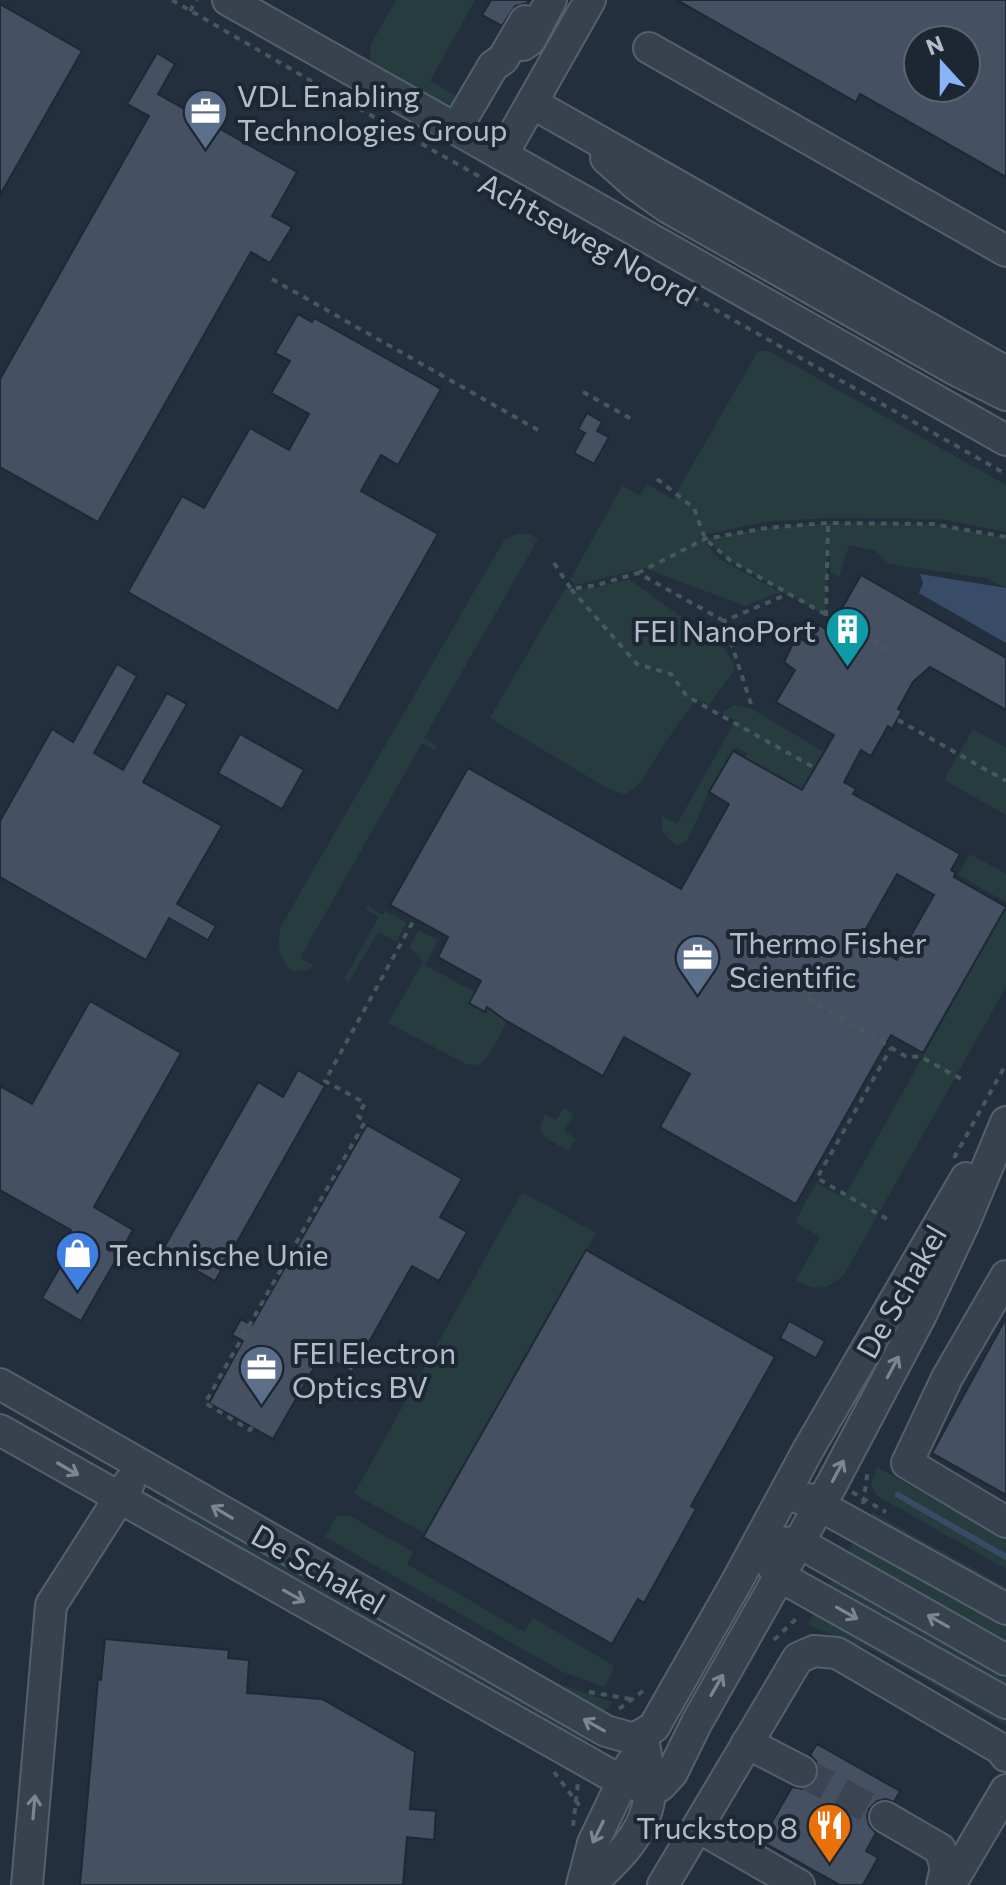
<svg xmlns="http://www.w3.org/2000/svg" width="1006" height="1885" font-family="Commissioner,sans-serif">
  <style>
    .green { fill: #263c3f }
    .water { fill: #394c67 }
    .lines { fill: none; stroke-linecap: round; stroke-linejoin: round }
    .stream { stroke: #394c67; stroke-width: 6 }
    .building { fill: #455162; stroke: #1f2835; stroke-width: 2; fill-rule: evenodd }
    .minor-tunnel { stroke: #3a4453; stroke-width: 30; stroke-dasharray: 30 15; stroke-linecap: butt }
    .minor-casing { stroke: #565f6c; stroke-width: 34 }
    .path { stroke: #44595c; stroke-width: 4; stroke-dasharray: 6 6; stroke-linecap: butt }
    .minor { stroke: #38414e; stroke-width: 30 }
    .oneway { stroke: #7c8592 }
    .labels { text-anchor: middle; dominant-baseline: central; stroke-width: 8; stroke-linejoin: round; paint-order: stroke }
    .poi-label { font-size: 30px; fill: #b4bcc9; stroke: #1d2633; text-anchor: start }
    .street-label { font-size: 30px; fill: #b4bcc9; stroke: #1d2633 }
  </style>
  <rect width="100%" height="100%" fill="#242f3e"/>
  <g class="green">
    <polygon points="396,0 475,0 430,81 463,100 453,113 371,65 370,46"/>
    <polygon points="758,351 769,351 1006,485 1006,532 939,519 829,518 763,522 700,536 719,559 780,592 745,606 644,568 575,585 570,580 622,486 640,495 647,484 673,499"/>
    <polygon points="828,523 933,524 1006,538 1006,588 986,578 889,564 875,551 849,545 839,577 831,573 828,540 826,616 731,561 705,539 766,528"/>
    <path d="M516 534H529L538 539 424 738 437 746 435 750 422 743 300 958 313 965 309 970 292 971C278 956 277 946 281 926L504 540Z"/>
    <path d="M629 579 724 648 733 663 735 670 709 704 696 699C685 715 674 730 663 746 651 765 644 784 624 795L609 789 490 718 565 589 595 588Z"/>
    <path d="M734 705 750 708 824 752 802 790 745 758 747 753 736 747 709 793 687 841 677 845C664 837 660 831 662 816L677 824 733 725 736 721 722 713Z"/>
    <polygon points="973,729 1006,748 1006,815 944,780"/>
    <polygon points="970,854 1006,874 1006,902 958,875"/>
    <polygon points="368,906 383,915 386,911 407,923 396,942 378,932 349,982 344,979 379,917 366,909"/>
    <path d="M1006 907V987L845 1273C830 1290 816 1292 796 1280L820 1237 795 1222 816 1183 844 1198Z"/>
    <polygon points="419,930 438,940 425,965 487,999 517,988 501,1018 507,1022 488,1057 478,1065 466,1064 388,1023 423,962 409,947"/>
    <polygon points="564,1108 574,1114 564,1131 576,1139 568,1151 543,1136 540,1126 545,1115 556,1120"/>
    <polygon points="522,1192 596,1233 428,1535 354,1494"/>
    <polygon points="877,1467 1006,1539 1006,1569 876,1495 871,1484"/>
    <polygon points="167,1497 593,1732 584,1748 164,1508"/>
    <polygon points="872,1512 1006,1587 1006,1598 867,1519"/>
    <polygon points="337,1516 350,1516 413,1552 407,1564 524,1632 533,1618 614,1666 605,1687 563,1672 325,1537"/>
    <polygon points="856,1538 1006,1622 1006,1648 846,1557"/>
    <polygon points="326,1552 559,1684 612,1702 603,1714 324,1557"/>
    <polygon points="835,1575 1006,1672 1006,1692 827,1589"/>
    <polygon points="817,1609 1006,1716 1006,1726 878,1653 810,1626 808,1624"/>
  </g>
  <polygon class="water" points="920,574 1006,588 1006,643 919,593 923,583"/>
  <g class="lines">
    <polyline class="stream" points="898,1495 1006,1557"/>
  </g>
  <g class="building">
    <polygon points="491,0 529,0 527,3 515,6 502,26 482,15"/>
    <path d="M677 0H1006V177L860 94 856 102ZM918 40H966V88H918Z"/>
    <polygon points="0,4 82,51 0,195"/>
    <polygon points="157,53 175,64 158,94 297,172 272,216 292,227 270,263 251,252 98,522 0,467 0,379 149,116 127,104"/>
    <polygon points="298,314 312,322 314,318 441,389 398,465 381,455 361,491 438,534 338,711 128,592 182,496 204,508 250,428 289,450 309,414 271,393 290,361 275,353"/>
    <polygon points="587,413 602,422 597,431 609,437 594,464 574,453 585,433 578,429"/>
    <path d="M861 575 1006 658V710L930 667 913 682 898 709 902 711 892 729 888 726 871 756 861 750 844 782 856 789 853 794 960 854 951 870 955 872 954 877 1006 907 923 1053 891 1035 796 1204 660 1127 690 1074 624 1037 603 1076 505 1020 487 1007 485 1012 469 1003 481 981 438 957 448 937 390 905 468 768 681 889 729 804 709 792 733 751 802 790 834 735 776 702 795 670 784 662 796 637 809 643 819 625 829 631ZM897 874 934 895 897 960 860 939Z"/>
    <polygon points="117,664 137,676 94,753 123,770 167,693 187,704 143,782 222,826 177,904 216,926 208,940 169,918 146,960 0,877 0,821 52,729 73,742"/>
    <polygon points="240,734 304,770 282,809 218,773"/>
    <polygon points="90,1001 181,1053 94,1207 133,1230 81,1321 42,1298 72,1246 64,1242 71,1230 0,1190 0,1086 32,1104"/>
    <polygon points="298,1070 325,1086 215,1281 162,1251 258,1082 283,1097"/>
    <polygon points="367,1125 462,1179 440,1217 467,1232 439,1281 412,1266 352,1372 322,1354 273,1439 209,1403 243,1341 232,1335 241,1319 252,1325"/>
    <polygon points="586,1250 775,1357 691,1506 696,1509 644,1603 638,1599 612,1644 423,1537"/>
    <polygon points="1006,1318 1006,1495 932,1453"/>
    <polygon points="789,1321 825,1341 816,1358 780,1338"/>
    <polygon points="105,1639 229,1650 228,1658 249,1660 247,1693 322,1699 415,1752 410,1809 436,1811 434,1840 407,1837 403,1885 80,1885 98,1679 101,1680"/>
    <polygon points="817,1744 900,1791 894,1802 886,1799 877,1801 869,1809 867,1816 869,1825 876,1833 866,1851 878,1858 863,1885 840,1885 761,1841 792,1787 803,1789 811,1786 817,1780 819,1769 816,1761 810,1755"/>
  </g>
  <g class="lines">
    <polyline class="minor-tunnel" points="801,1771 885,1817"/>
    <defs>
      <g id="minor">
        <polyline points="228,0 1006,440"/>
        <polyline points="523,45 530,40 551,0"/>
        <polyline points="649,48 1006,251"/>
        <polyline points="532,103 1006,372"/>
        <polyline points="456,129 493,66 503,59 525,21"/>
        <polyline points="502,155 590,0"/>
        <polyline points="606,158 635,184 667,207 954,369 1006,395"/>
        <polyline points="1006,1276 947,1378 907,1463 1006,1522"/>
        <polyline points="0,1384 606,1731 634,1739 654,1727 736,1583 808,1450 966,1178"/>
        <polyline points="0,1430 623,1782 650,1788 660,1786 672,1773 697,1722 833,1482 920,1317 965,1221 1006,1122"/>
        <polyline points="801,1499 808,1499 1006,1609"/>
        <polyline points="780,1543 798,1542 1006,1660"/>
        <polyline points="769,1561 779,1576 1006,1703"/>
        <polyline points="747,1743 801,1771"/>
        <polyline points="885,1817 940,1849 946,1868 942,1885"/>
        <polyline points="698,1827 799,1885"/>
        <polyline points="27,1885 51,1605 129,1483"/>
        <polyline points="582,1885 593,1843 631,1764"/>
        <path d="M589 1885C616 1861 648 1831 650 1792 651 1774 645 1754 643 1736"/>
        <polyline points="663,1885 798,1658 814,1651 837,1653 1001,1749 1006,1756"/>
        <polyline points="950,1885 1006,1790"/>
      </g>
    </defs>
    <use href="#minor" class="minor-casing"/>
    <g class="path">
      <polyline points="172,0 351,104 1006,474"/>
      <polyline points="190,11 197,0"/>
      <polyline points="272,279 538,430"/>
      <polyline points="583,392 635,421"/>
      <polyline points="657,479 694,508 705,539 731,561 887,649 890,644"/>
      <polyline points="554,563 571,589 597,585 638,573 724,621"/>
      <polyline points="638,573 705,539 766,528 828,523 933,524 1006,537"/>
      <polyline points="571,589 637,664 671,674 686,695 697,702 815,768"/>
      <polyline points="826,616 828,523"/>
      <polyline points="751,704 724,621 788,594"/>
      <polyline points="898,720 1006,781"/>
      <polyline points="811,989 806,997 905,1056 921,1057 963,1080"/>
      <polyline points="954,1158 1006,1064"/>
      <polyline points="887,1219 817,1178 891,1048"/>
      <polyline points="252,1427 250,1430 205,1403 365,1122 358,1116 365,1103 325,1081 415,918"/>
      <polyline points="852,1492 886,1512"/>
      <polyline points="863,1504 868,1469"/>
      <polyline points="774,1640 799,1616"/>
      <polyline points="589,1692 631,1699"/>
      <polyline points="619,1709 647,1688"/>
      <polyline points="554,1772 582,1809"/>
      <polyline points="573,1826 578,1783"/>
    </g>
    <use href="#minor" class="minor"/>
  </g>
  <defs><path id="oneway-shaft" d="M-6 0H5M1.5-3L5.5 0L1.5 3" fill="none" stroke-width="1.6" stroke-linecap="round" stroke-linejoin="round" transform="scale(2)"/></defs>
  <g class="oneway">
    <use href="#oneway-shaft" transform="translate(893 1367) rotate(-62)"/>
    <use href="#oneway-shaft" transform="translate(68 1469) rotate(30)"/>
    <use href="#oneway-shaft" transform="translate(838 1471) rotate(-62)"/>
    <use href="#oneway-shaft" transform="translate(222 1512) rotate(-149)"/>
    <use href="#oneway-shaft" transform="translate(294 1596) rotate(29)"/>
    <use href="#oneway-shaft" transform="translate(847 1613) rotate(29)"/>
    <use href="#oneway-shaft" transform="translate(938 1621) rotate(-151)"/>
    <use href="#oneway-shaft" transform="translate(717 1685) rotate(-60)"/>
    <use href="#oneway-shaft" transform="translate(594 1725) rotate(-151)"/>
    <use href="#oneway-shaft" transform="translate(34 1807) rotate(-85)"/>
    <use href="#oneway-shaft" transform="translate(598 1832) rotate(116)"/>
  </g>
  <defs>
    <symbol id="office-pin" viewBox="-11 -11 22 30"><path d="M0 17L-7.5 6A9.5 9.5 0 1 1 7.5 6Z" fill="#5c6f8a" stroke="#1d2633"/><path d="M-6-3h4V-5.5h4V-3h4V5H-6ZM-1-4.5V-3h2v-1.5ZM-6 0V1H6V0Z" fill="#fff"/></symbol>
    <symbol id="building-pin" viewBox="-11 -11 22 30"><path d="M0 17L-7.5 6A9.5 9.5 0 1 1 7.5 6Z" fill="#0f9aa8" stroke="#1d2633"/><path d="M-4-6H4V6H1V3H-1V6H-4ZM-2.5-4.3h1.7v1.8h-1.7ZM.8-4.3h1.7v1.8H.8ZM-2.5-1h1.7V.8h-1.7ZM.8-1h1.7V.8H.8Z" fill="#fff"/></symbol>
    <symbol id="shop-pin" viewBox="-11 -11 22 30"><path d="M0 17L-7.5 6A9.5 9.5 0 1 1 7.5 6Z" fill="#3f7fe0" stroke="#1d2633"/><path d="M-5-2.5h2.3a2.7 3.5 0 0 1 5.4 0H5L5.5 6h-11ZM-1.5-2.5h3a1.5 2.3 0 0 0-3 0Z" fill="#fff"/></symbol>
    <symbol id="restaurant-pin" viewBox="-11 -11 22 30"><path d="M0 17L-7.5 6A9.5 9.5 0 1 1 7.5 6Z" fill="#e8710a" stroke="#1d2633"/><path d="M-5-6h1v4h1v-4h1v4h1v-4h1v5L-1.5 .5V6h-2V.5L-5-1ZM5-6V6H3V1.5H1.5Q1.5-4 5-6Z" fill="#fff"/></symbol>
  </defs>
  <g fill-rule="evenodd">
    <use href="#office-pin" x="180" y="86" width="51" height="69"/>
    <use href="#building-pin" x="822" y="604" width="51" height="69"/>
    <use href="#office-pin" x="672" y="932" width="51" height="69"/>
    <use href="#shop-pin" x="52" y="1228" width="51" height="69"/>
    <use href="#office-pin" x="236" y="1342" width="51" height="69"/>
    <use href="#restaurant-pin" x="804" y="1800" width="51" height="69"/>
  </g>
  <g class="labels">
    <g class="poi-label">
      <text x="237" y="94">VDL Enabling<tspan x="237" dy="34">Technologies Group</tspan></text>
      <text x="816" y="629" text-anchor="end">FEI NanoPort</text>
      <text x="729" y="941">Thermo Fisher<tspan x="729" dy="34">Scientific</tspan></text>
      <text x="109" y="1253">Technische Unie</text>
      <text x="292" y="1351">FEI Electron<tspan x="292" dy="34">Optics BV</tspan></text>
      <text x="798" y="1826" text-anchor="end">Truckstop 8</text>
    </g>
    <g class="street-label">
      <text transform="translate(588 238) rotate(29)">Achtseweg Noord</text>
      <text transform="translate(900 1291) rotate(-60)">De Schakel</text>
      <text transform="translate(319 1568) rotate(30)">De Schakel</text>
    </g>
  </g>
  <g transform="translate(942 64) rotate(339)"><circle r="38" fill="#1d2633" stroke="#59626f" stroke-width="2"/>
  <path d="M0-6L14 30L0 20L-14 30Z" fill="#8ab4f8"/>
  <text y="-12" font-size="22" font-weight="bold" text-anchor="middle" fill="#b4bcc9">N</text>
  </g>
</svg>
